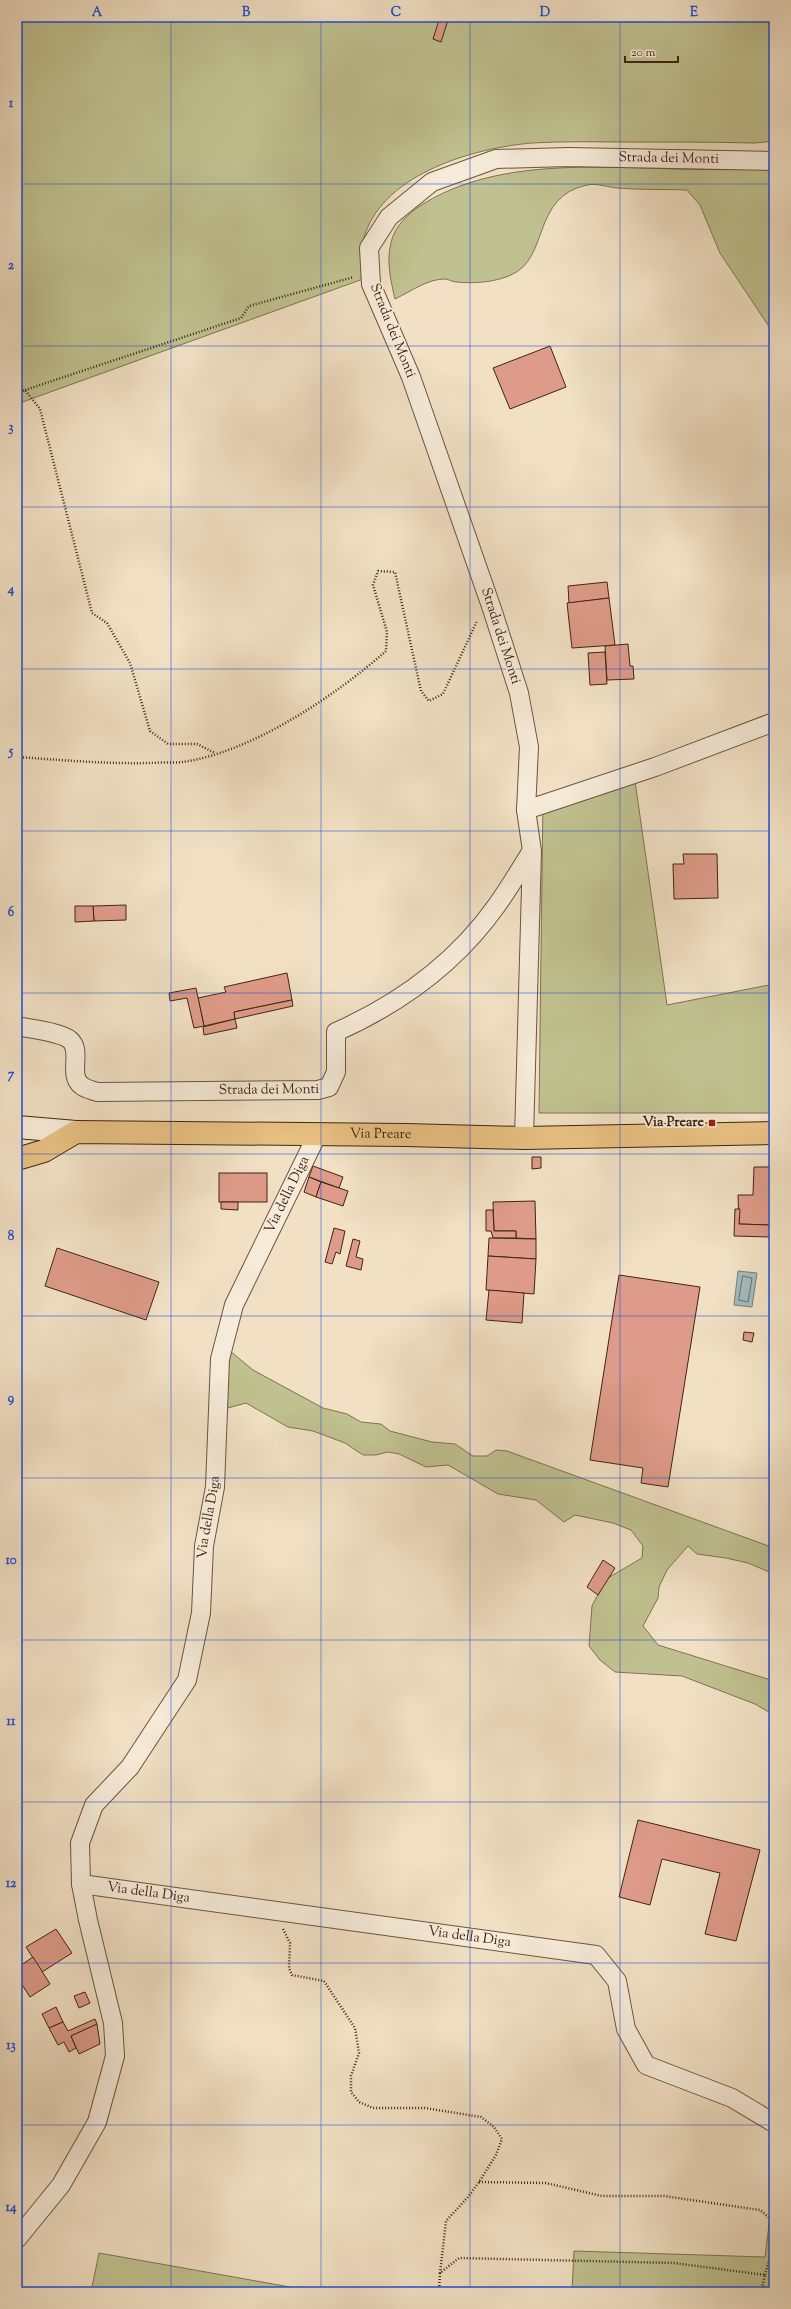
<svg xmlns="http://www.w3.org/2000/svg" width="791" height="2309" font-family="'Sorts Mill Goudy',serif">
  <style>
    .green { fill: #c0c190; stroke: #807351 }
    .water { fill: #a0babf; stroke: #7a7e7a }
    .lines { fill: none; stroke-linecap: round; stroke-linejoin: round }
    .shore { stroke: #707068; stroke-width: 1 }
    .building { fill: #de9b89; stroke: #402512 }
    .minor-casing { stroke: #6c543e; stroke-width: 20 }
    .secondary-casing { stroke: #402512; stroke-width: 24 }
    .primary-casing { stroke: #402512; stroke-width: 24 }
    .path { stroke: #402512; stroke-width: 2.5; stroke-dasharray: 1 2; stroke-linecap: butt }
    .minor { stroke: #f6ebd9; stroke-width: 18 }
    .secondary { stroke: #f6ebd9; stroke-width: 22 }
    .primary { stroke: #e8c082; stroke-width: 22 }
    .grid { fill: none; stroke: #1d4ed8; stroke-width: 1; stroke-opacity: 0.55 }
    .poi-dot { fill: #8f2418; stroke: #f6ebd9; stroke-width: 1.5 }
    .labels { text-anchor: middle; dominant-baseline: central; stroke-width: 3.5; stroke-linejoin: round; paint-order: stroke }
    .street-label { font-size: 14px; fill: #402512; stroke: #f6ebd9 }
    .poi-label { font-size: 14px; font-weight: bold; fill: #402512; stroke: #f6ebd9; text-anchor: end }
    .neatline { fill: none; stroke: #1d4ed8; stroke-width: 1.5 }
    .grid-label { font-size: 13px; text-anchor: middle; font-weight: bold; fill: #1d4ed8 }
  </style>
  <rect width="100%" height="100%" fill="#f1e0c4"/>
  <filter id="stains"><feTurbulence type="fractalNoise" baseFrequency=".005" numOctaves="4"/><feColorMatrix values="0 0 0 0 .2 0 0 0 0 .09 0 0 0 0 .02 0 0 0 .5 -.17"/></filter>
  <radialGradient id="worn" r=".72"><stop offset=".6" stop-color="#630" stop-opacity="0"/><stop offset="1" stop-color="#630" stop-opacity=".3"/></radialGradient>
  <g class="green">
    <path d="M17 17H774V141L754 143C712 142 671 142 629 142 597 142 564 141 532 143 474 148 386 173 365 234 360 248 362 265 363 279L17 404Z"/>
    <path d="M774 167V334L720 253 700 205 687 190C664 189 640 190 617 188 608 187 596 183 587 185 531 197 550 258 511 275 496 282 473 284 457 282 453 282 450 280 446 279 429 278 410 292 395 299 391 281 386 262 391 243 394 226 410 212 423 204 522 143 663 179 774 167Z"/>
    <polygon points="633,767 667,1005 774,984 774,1113 539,1113 543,799"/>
    <polygon points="230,1351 253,1370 323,1408 347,1414 361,1422 381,1424 390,1431 432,1442 455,1444 473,1456 487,1456 496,1450 507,1451 774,1548 774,1574 748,1563 726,1558 697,1554 688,1546 667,1570 659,1587 658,1598 643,1626 658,1645 774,1681 774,1715 755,1704 682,1676 615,1672 600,1660 589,1646 592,1606 606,1579 642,1558 643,1546 631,1530 613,1523 575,1515 564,1522 536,1500 498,1494 448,1465 426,1467 399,1454 388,1452 376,1455 363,1455 345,1443 313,1431 288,1427 246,1403 224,1409"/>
    <polygon points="774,1363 774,1426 769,1426"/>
    <polygon points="774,2185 774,2292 572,2292 574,2251 765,2257"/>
    <polygon points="99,2253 318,2292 91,2292"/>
  </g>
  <polygon class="water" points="738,1271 757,1273 752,1307 734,1305"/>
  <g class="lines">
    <polygon class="shore" points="743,1276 752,1278 748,1302 739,1300"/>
  </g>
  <g class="building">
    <polygon points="440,17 449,17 441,42 433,39"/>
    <polygon points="550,346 566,387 510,409 493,368"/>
    <polygon points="607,582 609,598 569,603 568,586"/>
    <polygon points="609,598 615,645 572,648 567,603"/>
    <polygon points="628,644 630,666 633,666 634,679 607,680 605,646"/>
    <polygon points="605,652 607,684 590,685 588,653"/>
    <polygon points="683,854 717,854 718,898 674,899 673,864 684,864"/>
    <polygon points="126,905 126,920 94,921 93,906"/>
    <polygon points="75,906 93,906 94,921 75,922"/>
    <polygon points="287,973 292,1000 234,1012 235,1019 204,1026 198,998 226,992 224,987"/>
    <polygon points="196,988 204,1026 194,1028 187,998 170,1001 169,993"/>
    <polygon points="292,1000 293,1006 235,1019 234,1012"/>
    <polygon points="235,1019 237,1028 204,1035 203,1027"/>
    <polygon points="532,1157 541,1157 541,1168 532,1169"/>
    <polygon points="313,1166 343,1177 339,1188 309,1177"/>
    <polygon points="754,1167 774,1167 774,1198 771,1198 770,1225 739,1224 738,1195 753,1195"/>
    <rect x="219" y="1173" width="48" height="29"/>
    <polygon points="309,1177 321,1182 316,1197 304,1192"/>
    <polygon points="321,1182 348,1191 343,1206 316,1197"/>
    <polygon points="535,1201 536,1239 516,1238 516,1231 494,1231 493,1202"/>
    <polygon points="221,1202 238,1202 238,1210 221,1209"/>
    <polygon points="735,1209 740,1209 739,1224 770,1225 770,1237 734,1236"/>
    <polygon points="486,1210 493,1210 494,1231 516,1231 516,1238 493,1238 491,1231 486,1231"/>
    <polygon points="334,1228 345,1231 340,1254 336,1252 332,1264 325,1262"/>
    <polygon points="489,1238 536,1239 536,1259 488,1256"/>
    <polygon points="353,1239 360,1241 356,1257 363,1259 361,1270 346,1266"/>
    <polygon points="57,1248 159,1282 146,1320 45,1286"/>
    <polygon points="488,1256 536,1259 534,1294 486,1290"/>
    <polygon points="619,1275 700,1287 668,1487 641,1483 643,1468 590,1460"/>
    <polygon points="489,1290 524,1293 522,1323 486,1320"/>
    <polygon points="744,1332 754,1333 752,1342 743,1340"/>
    <polygon points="603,1560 615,1568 598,1595 587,1587"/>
    <polygon points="638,1820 760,1850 736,1941 705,1934 720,1873 662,1859 650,1905 619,1897"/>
    <polygon points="56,1929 72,1953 42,1972 26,1947"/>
    <polygon points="33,1957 50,1984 30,1997 17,1977 17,1968"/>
    <polygon points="85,1992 90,2003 79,2008 74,1996"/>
    <polygon points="56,2007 63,2022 49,2028 42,2014"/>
    <polygon points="95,2019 97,2024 71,2036 76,2048 69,2052 64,2042 58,2045 49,2028 63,2022 68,2031"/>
    <polygon points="97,2024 100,2044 79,2054 71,2036"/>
  </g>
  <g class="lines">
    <defs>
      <g id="minor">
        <polyline points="526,810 655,767 774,722"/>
        <path id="s1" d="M17 1026C30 1029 61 1032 70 1040 83 1051 67 1075 82 1086 86 1089 92 1090 97 1092L318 1090 329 1087 336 1072V1032C399 1004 456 963 497 905 509 888 520 870 531 852"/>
        <path id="s2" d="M524 1138 532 851 526 810 529 747 519 693 492 609 411 377 371 284 369 248 389 217 432 182 496 159 568 157 774 161"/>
        <path id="s3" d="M81 1884 596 1955 617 1981 626 2029 646 2065 732 2098 774 2123"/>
        <path id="s4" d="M17 2239 61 2185 97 2122 115 2056 113 2023 88 1920 81 1884 80 1843 94 1805 130 1767 187 1680 201 1613 204 1546 215 1487 220 1359 234 1305 317 1135"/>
      </g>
      <polyline id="secondary" points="17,1127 76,1132"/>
      <g id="primary">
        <path id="s5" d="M17 1159 44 1151 76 1132 406 1135 524 1138 774 1133"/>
      </g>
    </defs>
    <use href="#minor" class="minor-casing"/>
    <use href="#secondary" class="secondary-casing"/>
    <use href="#primary" class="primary-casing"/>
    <g class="path">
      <polyline points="25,390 241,318 249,306 354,277"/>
      <polyline points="17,392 25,390 40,409 92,613 107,623 130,663 150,731 168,744 197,744 215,753"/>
      <path d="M17 757C61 760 106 764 150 763 161 762 173 763 183 762 252 752 335 696 386 651L387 632 373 585 378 571 395 572 421 691 429 701 443 694 477 621"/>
      <polyline points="283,1929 290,1943 289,1968 292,1975 324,1981 355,2028 359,2053 351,2076 351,2092 359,2102 373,2108 425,2108 481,2117 494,2127 502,2139 496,2155 479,2182 468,2197 446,2221 440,2273"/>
      <polyline points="479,2182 546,2183 602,2196 664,2196 760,2210 774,2222"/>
      <polyline points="765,2275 774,2242"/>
      <polyline points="439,2292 440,2273 459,2258 674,2263 765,2275 761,2292"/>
    </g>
    <use href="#minor" class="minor"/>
    <use href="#secondary" class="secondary"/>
    <use href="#primary" class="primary"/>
  </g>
  <path class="grid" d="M171 17V2292M321 17V2292M470 17V2292M620 17V2292M17 184H774M17 346H774M17 507H774M17 669H774M17 831H774M17 993H774M17 1154H774M17 1316H774M17 1478H774M17 1640H774M17 1802H774M17 1963H774M17 2125H774"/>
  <rect class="poi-dot" x="708" y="1119" width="8" height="8" rx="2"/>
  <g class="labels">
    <g class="street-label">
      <text stroke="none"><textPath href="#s2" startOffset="1251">Strada dei Monti</textPath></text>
      <text transform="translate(392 331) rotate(68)">Strada dei Monti</text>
      <text transform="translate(500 636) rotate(72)">Strada dei Monti</text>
      <text stroke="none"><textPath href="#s1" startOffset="293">Strada dei Monti</textPath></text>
      <text stroke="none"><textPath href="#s5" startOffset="370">Via Preare</textPath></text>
      <text stroke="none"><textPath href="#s4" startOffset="1126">Via della Diga</textPath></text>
      <text stroke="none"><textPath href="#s4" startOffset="789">Via della Diga</textPath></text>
      <text stroke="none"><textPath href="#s3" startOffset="68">Via della Diga</textPath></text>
      <text stroke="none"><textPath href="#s3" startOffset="392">Via della Diga</textPath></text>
    </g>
    <g class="poi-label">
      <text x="704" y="1123">Via Preare</text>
    </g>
  </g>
  <rect width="791" height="2309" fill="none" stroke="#f1e0c4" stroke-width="44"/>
  <path d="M625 56v6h53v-6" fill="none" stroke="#402512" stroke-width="2"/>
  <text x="631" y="56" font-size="12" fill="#402512" stroke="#f6ebd9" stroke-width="3" paint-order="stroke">20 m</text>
  <rect x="22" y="22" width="747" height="2265" class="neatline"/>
  <g class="grid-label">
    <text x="97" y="16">A</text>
    <text x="246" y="16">B</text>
    <text x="396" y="16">C</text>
    <text x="545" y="16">D</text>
    <text x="694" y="16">E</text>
    <text x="11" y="107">1</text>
    <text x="11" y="269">2</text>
    <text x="11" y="431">3</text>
    <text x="11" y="593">4</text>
    <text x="11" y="755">5</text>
    <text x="11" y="916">6</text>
    <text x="11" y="1078">7</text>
    <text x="11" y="1240">8</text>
    <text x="11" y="1402">9</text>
    <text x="11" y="1564">10</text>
    <text x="11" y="1725">11</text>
    <text x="11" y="1887">12</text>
    <text x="11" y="2049">13</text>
    <text x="11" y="2211">14</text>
  </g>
  <rect width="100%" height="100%" filter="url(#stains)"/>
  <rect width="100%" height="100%" fill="url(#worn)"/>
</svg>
